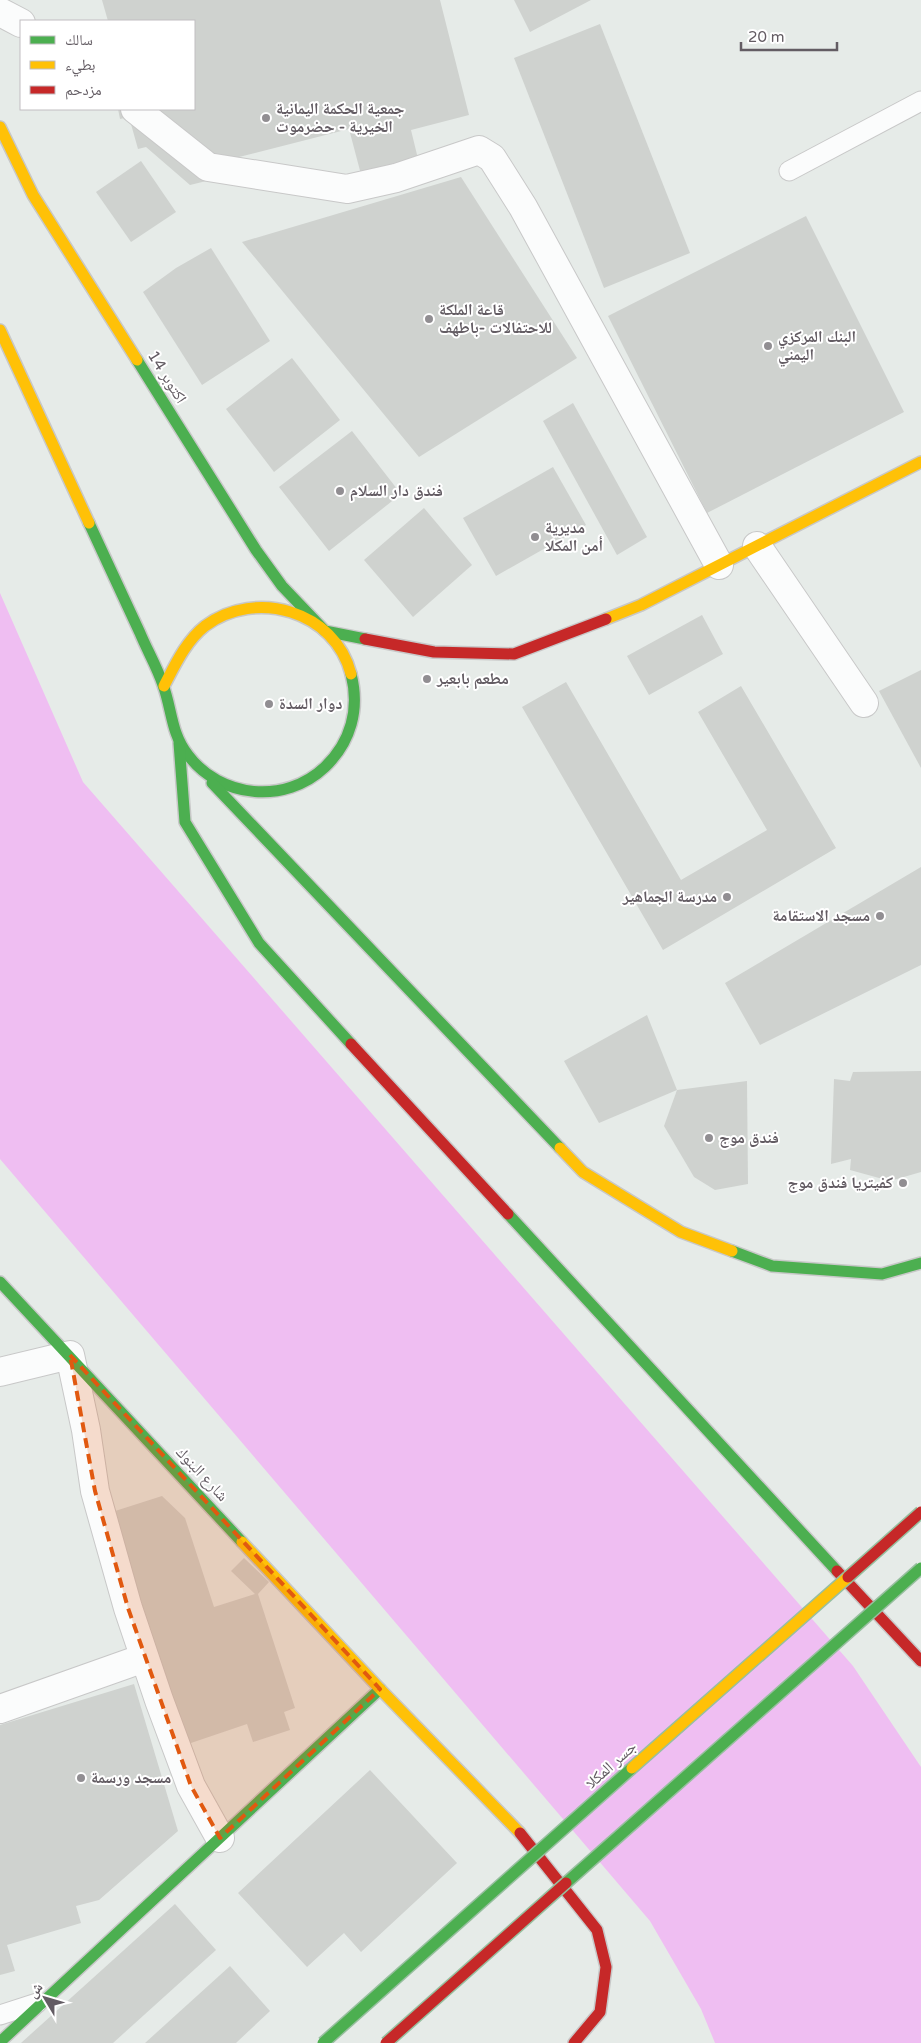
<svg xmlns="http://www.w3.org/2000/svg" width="921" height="2043" font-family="'Varela Round','Noto Naskh Arabic',sans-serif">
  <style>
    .water { fill: #efbef2 }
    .building { fill: #cfd2cf }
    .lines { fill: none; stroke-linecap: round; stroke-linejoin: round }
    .lane-casing { stroke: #c8c8c8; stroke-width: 21 }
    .street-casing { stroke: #c8c8c8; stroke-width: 30 }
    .fast-casing { stroke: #c8c8c8; stroke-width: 14 }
    .slow-casing { stroke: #c8c8c8; stroke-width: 14 }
    .jam-casing { stroke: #c8c8c8; stroke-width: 14 }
    .lane { stroke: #fbfcfc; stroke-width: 19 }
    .street { stroke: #fbfcfc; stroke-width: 28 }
    .fast { stroke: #4caf50; stroke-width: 11 }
    .slow { stroke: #ffc107; stroke-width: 11 }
    .jam { stroke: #c62828; stroke-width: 11 }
    .fast-bridge-casing { stroke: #97bf9f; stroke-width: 14; stroke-linecap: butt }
    .slow-bridge-casing { stroke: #97bf9f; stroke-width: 14; stroke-linecap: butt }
    .jam-bridge-casing { stroke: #97bf9f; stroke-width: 14; stroke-linecap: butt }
    .fast-bridge { stroke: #4caf50; stroke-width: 11 }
    .slow-bridge { stroke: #ffc107; stroke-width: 11 }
    .jam-bridge { stroke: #c62828; stroke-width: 11 }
    .marked { fill: #e15910; fill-opacity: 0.2; stroke: #e15910; stroke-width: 4; stroke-dasharray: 10 6; stroke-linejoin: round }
    .poi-dot { fill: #918e92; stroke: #fff; stroke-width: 2 }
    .labels { text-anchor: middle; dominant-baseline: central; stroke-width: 4; stroke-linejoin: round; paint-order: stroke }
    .poi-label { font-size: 16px; font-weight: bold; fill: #635c63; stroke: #fff; text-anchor: start }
    .street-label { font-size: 16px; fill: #635c63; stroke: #fff }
  </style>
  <rect width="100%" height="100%" fill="#e6ebe8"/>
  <polygon class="water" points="0,593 83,782 853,1666 921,1767 921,2043 715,2043 701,2009 650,1921 0,1159"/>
  <g class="building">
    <polygon points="102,0 440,0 469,115 411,130 420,167 363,182 349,129 239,157 243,172 190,185 146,147 138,149 129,117 120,119 118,109 194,109 194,21 108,21"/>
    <polygon points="514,0 591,0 530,32"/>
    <polygon points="600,24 690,253 604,288 514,58"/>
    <polygon points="141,161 176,212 131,242 96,192"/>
    <polygon points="461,177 577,358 419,457 242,242"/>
    <polygon points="806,216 904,412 707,513 608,316"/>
    <polygon points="211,248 270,341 202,385 143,292 176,268"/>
    <polygon points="292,358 340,420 274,472 226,409"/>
    <polygon points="573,403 647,537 617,555 543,421"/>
    <polygon points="352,431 401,494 329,551 279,487"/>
    <polygon points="553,467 586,525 496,576 463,518"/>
    <polygon points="424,508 472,565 413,617 364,560"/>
    <polygon points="702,615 723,654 649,695 627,656"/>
    <polygon points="921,670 921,768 879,691"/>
    <polygon points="566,682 681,880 767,830 698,712 741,686 836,848 663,950 522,707"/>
    <polygon points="921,867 921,965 760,1045 725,983"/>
    <polygon points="647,1015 677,1090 599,1123 564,1061"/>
    <polygon points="921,1071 921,1172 890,1181 850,1170 851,1159 831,1164 834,1079 850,1081 853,1072"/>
    <polygon points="747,1081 748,1184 715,1190 694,1177 664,1126 677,1090"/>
    <polygon points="162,1496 185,1518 214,1607 255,1594 231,1571 244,1558 269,1582 258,1594 295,1708 284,1712 290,1730 253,1742 247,1724 188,1744 150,1629 143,1632 135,1606 142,1604 112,1512"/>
    <polygon points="134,1684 178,1831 99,1900 76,1906 81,1923 7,1945 15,1971 0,1975 0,1725"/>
    <polygon points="370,1770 457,1863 361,1952 344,1933 307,1967 238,1893"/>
    <polygon points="175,1904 216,1950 113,2043 21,2043"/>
    <polygon points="230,1966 270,2011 236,2043 145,2043"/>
  </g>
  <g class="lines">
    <defs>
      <g id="lane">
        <polyline points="789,171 921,101"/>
        <polyline points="0,2015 37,2003"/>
      </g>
      <g id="street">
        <polyline points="0,12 21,23"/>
        <polyline points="135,109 208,167 347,189 396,178 479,150 492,158 523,207 719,565"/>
        <polyline points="757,546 864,703"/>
        <polyline points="0,1372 70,1355 86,1430 95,1491 128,1608 159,1700 191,1786 220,1838"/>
        <polyline points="0,1709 144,1658"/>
      </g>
      <g id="fast">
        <polyline points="137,360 256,550 282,586 325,631 365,639"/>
        <path d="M89 523C106 560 123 597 140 633 147 650 157 667 163 685 172 709 171 734 188 755 220 798 285 805 325 767 351 742 360 709 351 674"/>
        <polyline points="179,743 185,822 259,943 351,1044"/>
        <polyline points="212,783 560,1148"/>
        <polyline points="508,1214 837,1571"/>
        <polyline points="732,1251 772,1266 882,1274 921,1263"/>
        <polyline points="0,1282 242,1542"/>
        <polyline points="0,2042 380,1689"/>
      </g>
      <g id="slow">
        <polyline points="0,127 33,195 137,360"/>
        <polyline points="0,330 89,523"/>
        <polyline points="606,619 641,605 921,462"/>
        <path d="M164 686C175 665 186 641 205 626 256 588 335 611 351 674"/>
        <polyline points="560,1148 583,1172 681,1232 732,1251"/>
        <polyline points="242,1542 380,1689 520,1833"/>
      </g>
      <g id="jam">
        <polyline points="365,639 434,652 514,654 606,619"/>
        <polyline points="351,1044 508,1214"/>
        <polyline points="837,1571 921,1661"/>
        <polyline points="520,1833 597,1930 606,1967 600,2012 574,2043"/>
      </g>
    </defs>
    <use href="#lane" class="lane-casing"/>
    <use href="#street" class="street-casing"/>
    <use href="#fast" class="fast-casing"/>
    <use href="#slow" class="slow-casing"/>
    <use href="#jam" class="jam-casing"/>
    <use href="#lane" class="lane"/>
    <use href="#street" class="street"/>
    <use href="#fast" class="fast"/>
    <use href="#slow" class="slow"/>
    <use href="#jam" class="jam"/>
    <defs>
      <g id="fast-bridge">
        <polyline points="566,1883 921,1568"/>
        <polyline points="323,2043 632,1768"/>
      </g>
      <polyline id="slow-bridge" points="632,1768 848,1577"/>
      <g id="jam-bridge">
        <polyline points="848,1577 921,1512"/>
        <polyline points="386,2043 566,1883"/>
      </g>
    </defs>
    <use href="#fast-bridge" class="fast-bridge-casing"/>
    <use href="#slow-bridge" class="slow-bridge-casing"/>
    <use href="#jam-bridge" class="jam-bridge-casing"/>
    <use href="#fast-bridge" class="fast-bridge"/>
    <use href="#slow-bridge" class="slow-bridge"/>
    <use href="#jam-bridge" class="jam-bridge"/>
  </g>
  <path class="marked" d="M70 1355 380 1689 220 1838 191 1786 128 1608 95 1491Z"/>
  <g class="poi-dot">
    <circle cx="266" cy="118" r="5"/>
    <circle cx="429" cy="319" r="5"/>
    <circle cx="768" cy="346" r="5"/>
    <circle cx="340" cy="491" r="5"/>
    <circle cx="535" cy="537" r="5"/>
    <circle cx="427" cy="679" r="5"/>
    <circle cx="269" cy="704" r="5"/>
    <circle cx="727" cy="897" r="5"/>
    <circle cx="880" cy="916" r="5"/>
    <circle cx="709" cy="1138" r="5"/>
    <circle cx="903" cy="1183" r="5"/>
    <circle cx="81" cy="1778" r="5"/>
  </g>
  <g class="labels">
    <g class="poi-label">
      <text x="276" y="109">جمعية الحكمة اليمانية<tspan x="276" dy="18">الخيرية - حضرموت</tspan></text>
      <text x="439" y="310">قاعة الملكة<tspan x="439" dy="18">للاحتفالات -باطهف</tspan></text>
      <text x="778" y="337">البنك المركزي<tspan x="778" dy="18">اليمني</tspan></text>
      <text x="350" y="491">فندق دار السلام</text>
      <text x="545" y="528">مديرية<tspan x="545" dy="18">أمن المكلا</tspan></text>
      <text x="437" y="679">مطعم بابعير</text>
      <text x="279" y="704">دوار السدة</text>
      <text x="717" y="897" text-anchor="end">مدرسة الجماهير</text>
      <text x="870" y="916" text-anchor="end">مسجد الاستقامة</text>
      <text x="719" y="1138">فندق موج</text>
      <text x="893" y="1183" text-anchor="end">كفيتريا فندق موج</text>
      <text x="91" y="1778">مسجد ورسمة</text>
    </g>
    <g class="street-label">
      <text transform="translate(167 377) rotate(58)">14 اكتوبر</text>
      <text transform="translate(202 1474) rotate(47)">شارع البنوك</text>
      <text transform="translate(611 1765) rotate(-42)">جسر المكلا</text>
    </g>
  </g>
  <rect x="20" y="20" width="175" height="90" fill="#ffffff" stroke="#c1bec1"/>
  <rect x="30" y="36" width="25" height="8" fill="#4caf50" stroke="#c1bec1"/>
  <text x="65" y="45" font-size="15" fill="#635c63">سالك</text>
  <rect x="30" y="61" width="25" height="8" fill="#ffc107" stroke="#c1bec1"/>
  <text x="65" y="70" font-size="15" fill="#635c63">بطيء</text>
  <rect x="30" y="86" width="25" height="8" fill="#c62828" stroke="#c1bec1"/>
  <text x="65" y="95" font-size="15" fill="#635c63">مزدحم</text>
  <g transform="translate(45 1998) rotate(308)" stroke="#ffffff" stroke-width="4" paint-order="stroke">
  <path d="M0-4L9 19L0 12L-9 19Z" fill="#635c63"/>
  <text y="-8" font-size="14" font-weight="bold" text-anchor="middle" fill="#635c63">ش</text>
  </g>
  <path d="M741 42v8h96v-8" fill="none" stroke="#635c63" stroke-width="2.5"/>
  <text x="748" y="42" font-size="15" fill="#635c63" stroke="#ffffff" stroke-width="4" paint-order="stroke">20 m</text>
</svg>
